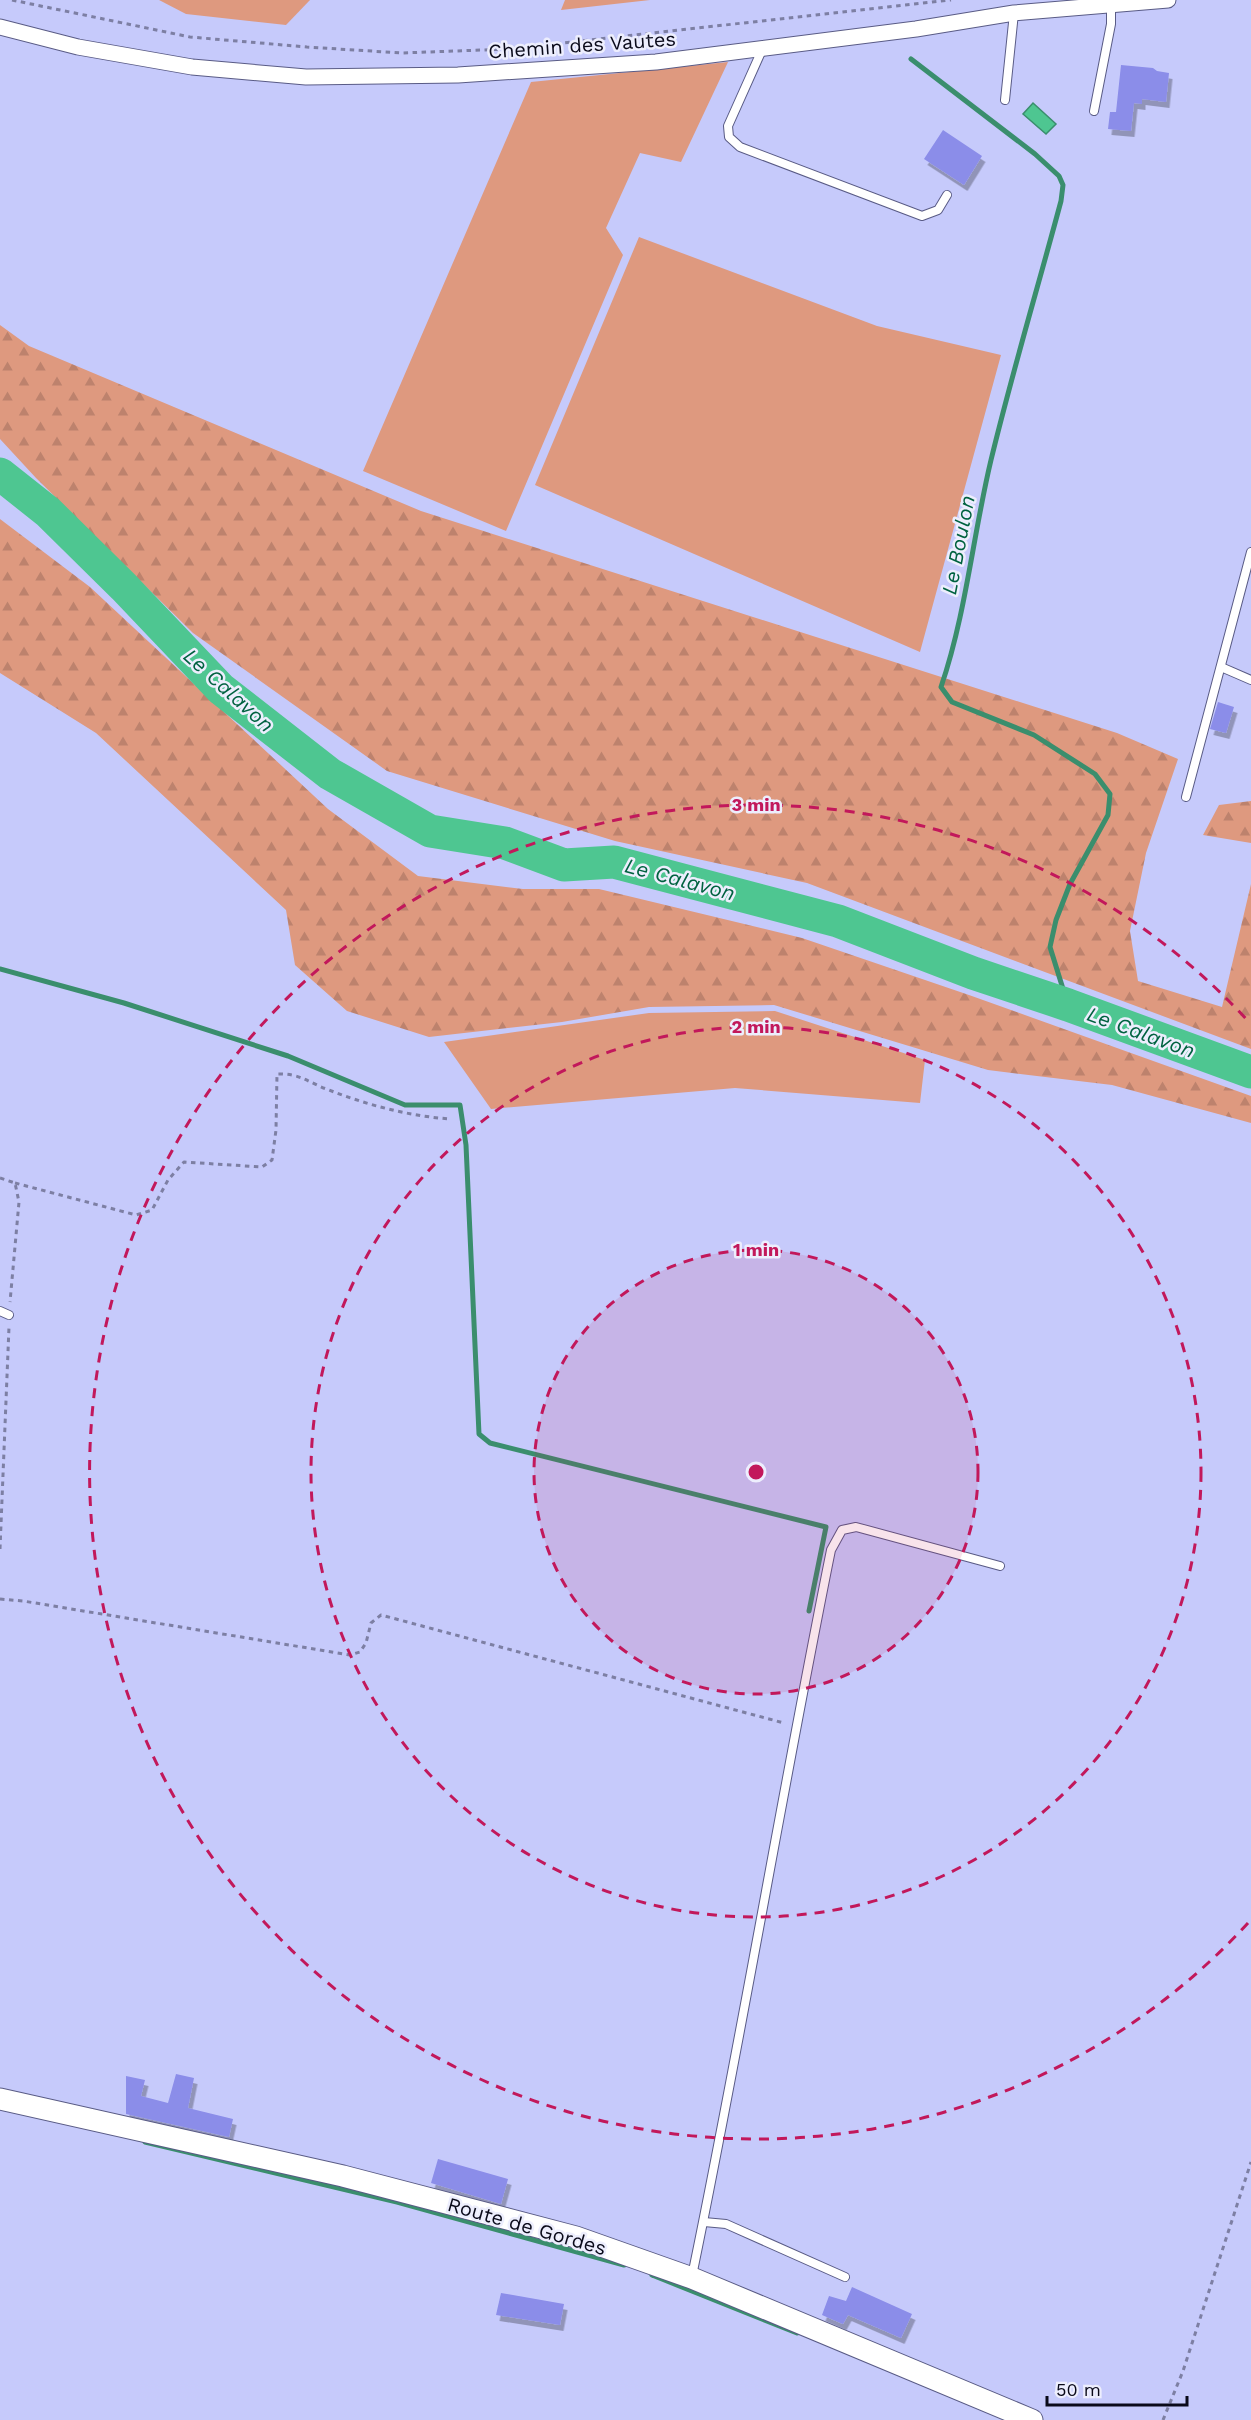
<svg xmlns="http://www.w3.org/2000/svg" width="1251" height="2420" font-family="'Work Sans',sans-serif">
  <style>
    .green { fill: #de997f }
    .forest { fill: url(#forest-firs) }
    .water { fill: #4ec691; stroke: #3a8e6d; stroke-width: 1.5 }
    .lines { fill: none; stroke-linecap: round; stroke-linejoin: round }
    .stream { stroke: #3a8e6d; stroke-width: 5 }
    .river { stroke: #4ec691; stroke-width: 33 }
    .building { fill: #8b8de9; filter: url(#shadow) }
    .lane-casing { stroke: #595b85; stroke-width: 10 }
    .street-casing { stroke: #595b85; stroke-width: 17 }
    .secondary-casing { stroke: #595b85; stroke-width: 23 }
    .path { stroke: #7d7fa3; stroke-width: 3; stroke-dasharray: 4.5 4.5; stroke-linecap: butt }
    .lane { stroke: #fff; stroke-width: 8 }
    .street { stroke: #fff; stroke-width: 15 }
    .secondary { stroke: #fff; stroke-width: 21 }
    .ring { fill: none; stroke: #c2185b; stroke-width: 3; stroke-dasharray: 10 8 }
    .labels { text-anchor: middle; dominant-baseline: central; stroke-width: 5; stroke-linejoin: round; paint-order: stroke }
    .street-label { font-size: 20px; fill: #0a0a1a; stroke: #edeefd }
    .water-label { font-size: 21px; font-style: italic; fill: #006240; stroke: #edeefd }
    .centre { fill: #c2185b; stroke: #edeefd; stroke-width: 3 }
    .ring-label { font-size: 18px; text-anchor: middle; font-weight: bold; fill: #c2185b; stroke: #edeefd; stroke-width: 5; stroke-linejoin: round; paint-order: stroke }
  </style>
  <defs>
    <pattern id="forest-firs" width="22" height="20" patternUnits="userSpaceOnUse" patternTransform="scale(1.5)"><rect width="22" height="20" fill="#de997f"/><path d="M5 1l3.5 6h-7zM16 11l3.5 6h-7z" fill="#bd826d"/></pattern>
    <filter id="shadow"><feDropShadow dx="3.5" dy="6" stdDeviation="0" flood-color="#0004"/></filter>
  </defs>
  <rect width="100%" height="100%" fill="#c6cafb"/>
  <g class="green">
    <polygon points="159,0 310,0 286,25 186,14"/>
    <polygon points="565,0 650,0 561,10"/>
    <polygon points="728,62 681,162 640,153 606,228 623,255 506,531 363,471 531,82"/>
    <polygon points="639,237 877,326 1001,355 920,652 535,485"/>
    <polygon points="775,1011 925,1060 920,1103 735,1088 491,1109 444,1042 649,1013"/>
  </g>
  <g class="forest">
    <polygon points="0,325 29,346 421,511 1117,733 1178,759 1146,853 1130,931 1138,981 1222,1007 1251,884 1251,1049 807,883 615,841 387,771 193,633 36,478 0,439"/>
    <polygon points="0,519 90,587 328,809 418,876 523,889 599,889 802,938 969,995 1251,1096 1251,1123 1112,1085 988,1070 774,1005 649,1007 562,1022 429,1037 347,1011 295,965 286,910 96,733 0,673"/>
    <polygon points="1251,801 1251,843 1203,835 1219,805"/>
  </g>
  <polygon class="water" points="1033,103 1056,124 1046,134 1023,114"/>
  <g class="lines">
    <g class="stream">
      <path d="M911 59 1035 154 1059 176 1063 185 1061 201C1038 287 1012 373 991 460 973 535 966 614 941 687L952 702 1034 735 1095 774 1110 794 1108 815 1070 884 1056 920 1050 947 1068 1005"/>
      <polyline points="0,969 124,1003 288,1056 405,1105 460,1105 466,1145 479,1434 490,1443 826,1527 809,1611"/>
      <polyline points="145,2142 397,2202 624,2265"/>
      <polyline points="652,2275 797,2333"/>
    </g>
    <polyline class="river" points="0,474 48,512 124,587 221,689 330,774 430,831 505,843 564,865 614,862 838,921 973,973 1068,1005 1251,1072"/>
  </g>
  <g class="building">
    <polygon points="1121,65 1153,68 1157,71 1169,73 1166,102 1142,99 1142,104 1134,103 1131,131 1108,129 1110,112 1116,112"/>
    <polygon points="943,130 982,156 964,185 924,159"/>
    <polygon points="1218,702 1234,707 1226,733 1210,729"/>
    <polygon points="176,2074 194,2078 188,2108 233,2119 229,2137 126,2114 126,2076 145,2080 141,2096 168,2103"/>
    <polygon points="438,2159 508,2179 501,2204 431,2183"/>
    <polygon points="852,2287 912,2314 901,2338 848,2315 843,2324 822,2315 829,2296 846,2301"/>
    <polygon points="501,2293 564,2304 560,2325 496,2315"/>
  </g>
  <g class="lines">
    <defs>
      <g id="lane">
        <polyline points="762,50 728,126 729,137 740,147 922,216 938,210 947,195"/>
        <polyline points="1005,100 1014,13"/>
        <polyline points="1094,111 1111,24 1111,6"/>
        <polyline points="1221,667 1251,680"/>
        <polyline points="1186,797 1251,552"/>
        <polyline points="0,1311 9,1315"/>
        <polyline points="704,2222 726,2224 845,2277"/>
        <path d="M692 2276C742 2035 782 1792 831 1550L842 1530 856 1527 1000 1566"/>
      </g>
      <polyline id="street" points="0,27 78,47 192,67 306,77 458,75 656,62 916,29 1014,13 1168,0"/>
      <polyline id="secondary" points="0,2099 343,2176 576,2237 692,2278 1032,2420"/>
    </defs>
    <use href="#lane" class="lane-casing"/>
    <use href="#street" class="street-casing"/>
    <use href="#secondary" class="secondary-casing"/>
    <g class="path">
      <polyline points="12,0 190,37 307,47 402,53 508,49 951,0"/>
      <polyline points="0,1178 15,1183 19,1202 10,1302"/>
      <path d="M15 1183 136 1215 152 1210 168 1180 184 1162 262 1167 272 1160 276 1130 277 1074C300 1073 309 1083 329 1090 367 1105 409 1116 450 1119"/>
      <polyline points="0,1549 9,1327"/>
      <polyline points="0,1599 23,1601 350,1655 360,1652 366,1643 371,1623 381,1615 784,1723"/>
      <polyline points="1163,2420 1183,2371 1251,2162"/>
    </g>
    <use href="#lane" class="lane"/>
    <use href="#street" class="street"/>
    <use href="#secondary" class="secondary"/>
  </g>
  <circle cx="756" cy="1472" r="222" fill="#c2185b" fill-opacity=".12"/>
  <g class="ring">
    <circle cx="756" cy="1472" r="222"/>
    <circle cx="756" cy="1472" r="445"/>
    <path d="M1248 1923A667 667 0 1 1 1248 1021"/>
  </g>
  <g class="labels">
    <g class="street-label">
      <text transform="translate(582 45) rotate(-4)">Chemin des Vautes</text>
      <text transform="translate(527 2226) rotate(16)">Route de Gordes</text>
    </g>
    <g class="water-label">
      <text transform="translate(958 545) rotate(-79)">Le Boulon</text>
      <text transform="translate(229 690) rotate(42)">Le Calavon</text>
      <text transform="translate(680 879) rotate(15)">Le Calavon</text>
      <text transform="translate(1141 1032) rotate(20)">Le Calavon</text>
    </g>
  </g>
  <circle cx="756" cy="1472" r="9" class="centre"/>
  <g class="ring-label">
    <text x="756" y="811">3 min</text>
    <text x="756" y="1033">2 min</text>
    <text x="756" y="1256">1 min</text>
  </g>
  <path d="M1047 2396v9h140v-9" fill="none" stroke="#0a0a1a" stroke-width="3"/>
  <text x="1056" y="2396" font-size="18" fill="#0a0a1a" stroke="#edeefd" stroke-width="4.5" paint-order="stroke">50 m</text>
</svg>
